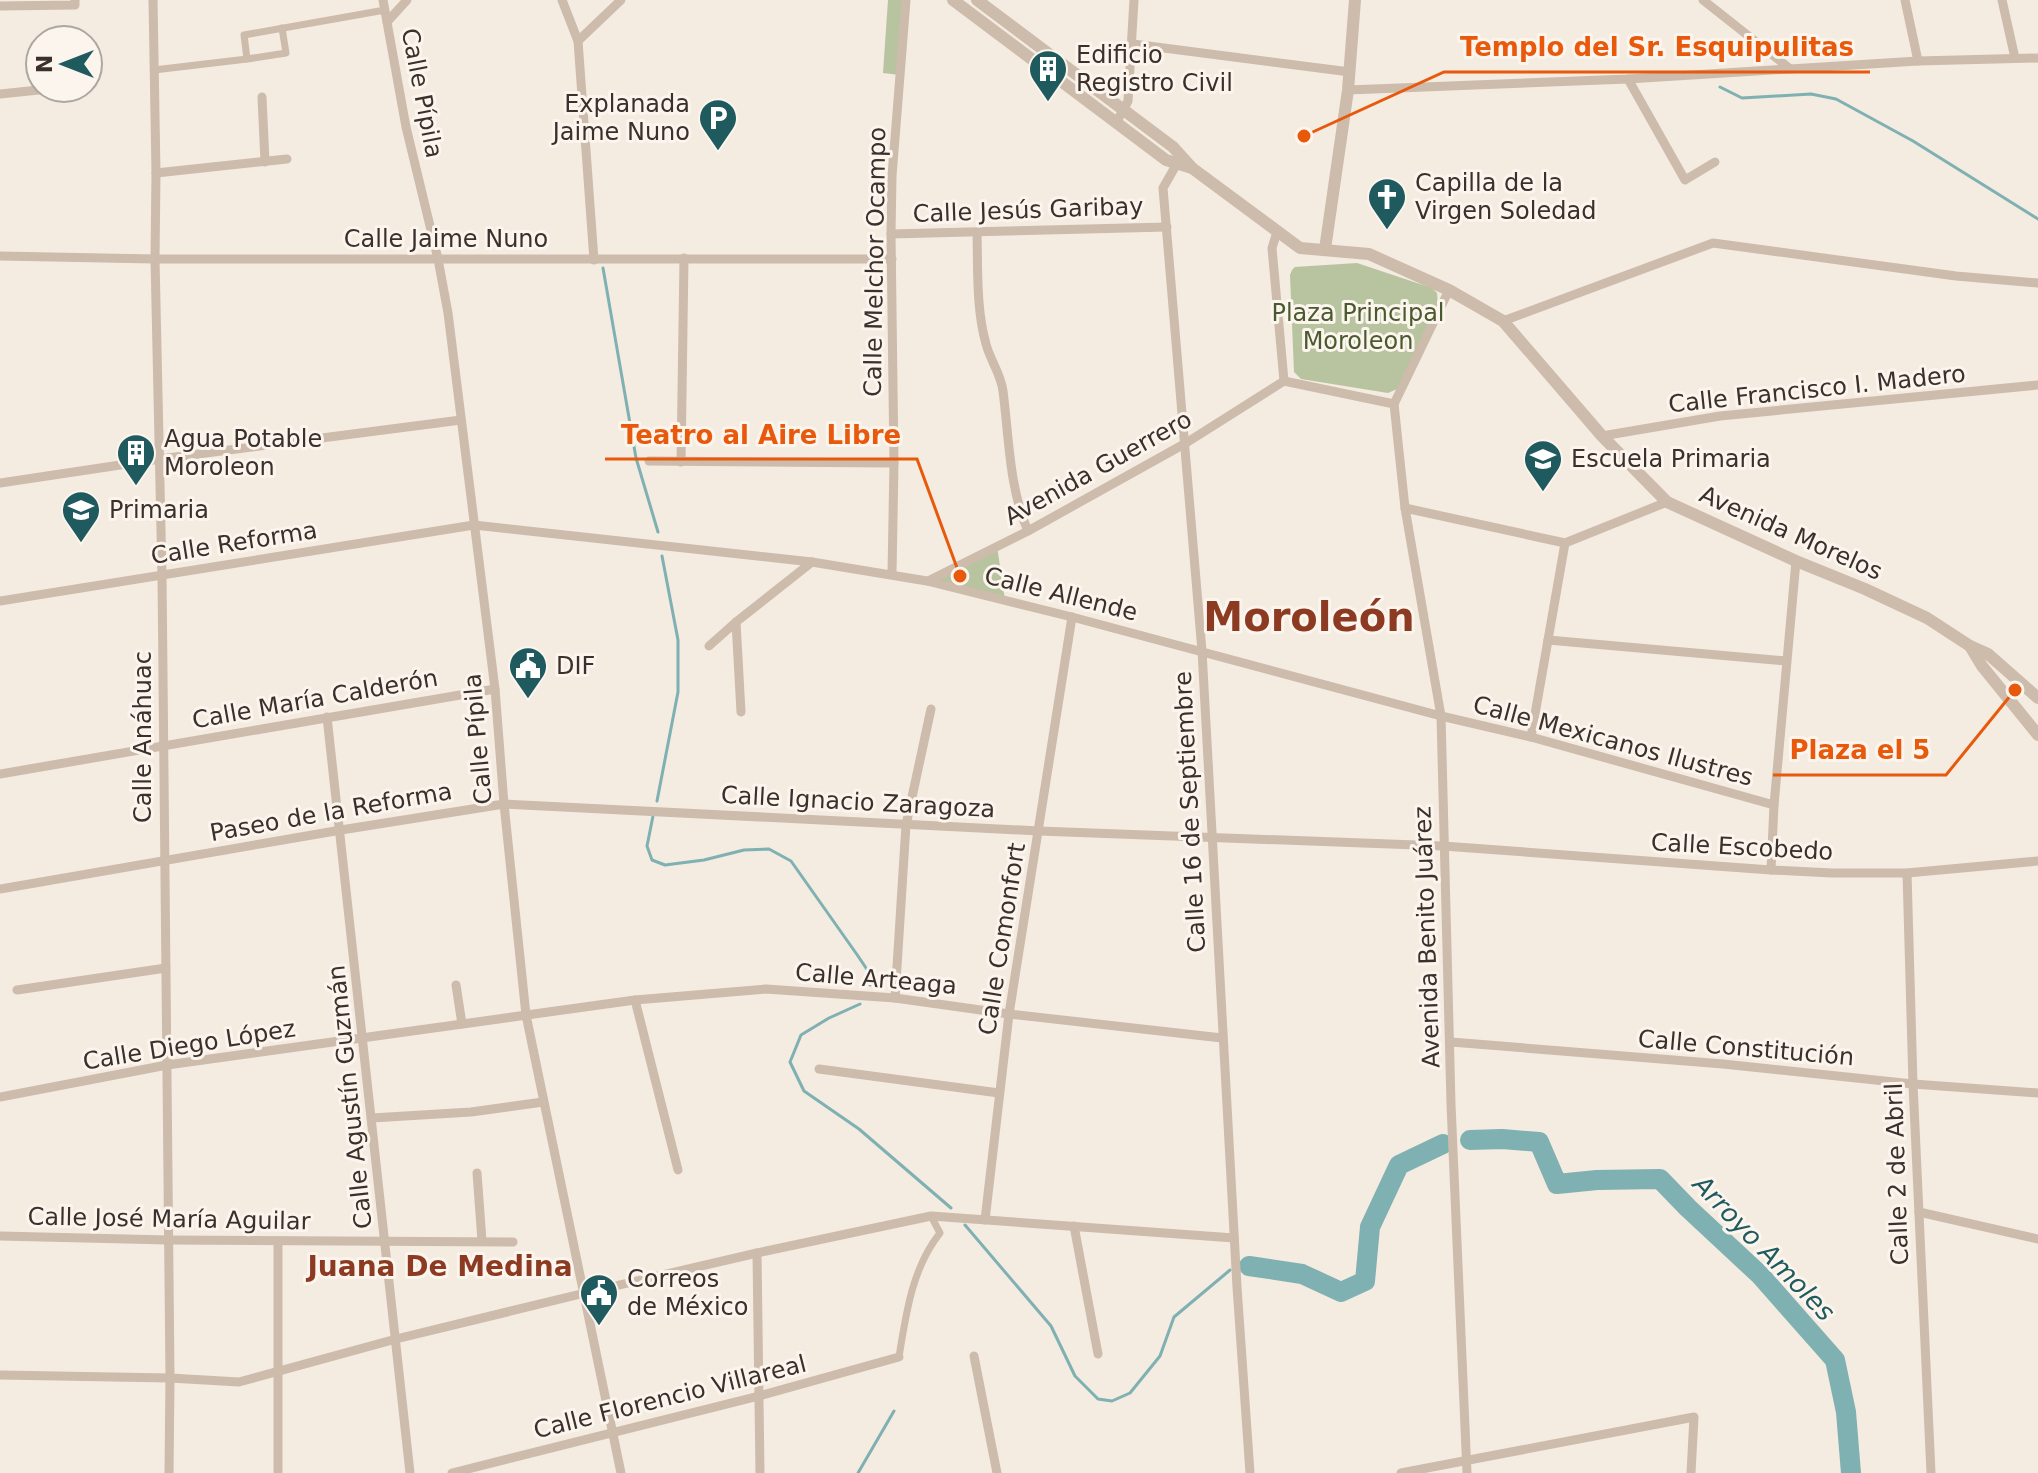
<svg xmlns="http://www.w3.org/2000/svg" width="2038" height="1473" font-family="'DejaVu Sans',sans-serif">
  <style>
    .green { fill: #b8c4a0 }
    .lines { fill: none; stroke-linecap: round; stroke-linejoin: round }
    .stream { stroke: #7fb0b2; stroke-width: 3 }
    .river { stroke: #7fb0b2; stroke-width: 20 }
    .pedestrian { stroke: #cdbbac; stroke-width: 7 }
    .minor { stroke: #cdbbac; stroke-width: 9 }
    .tertiary { stroke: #cdbbac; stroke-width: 12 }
    .labels { text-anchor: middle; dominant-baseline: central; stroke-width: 6; stroke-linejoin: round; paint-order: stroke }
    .poi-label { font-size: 24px; fill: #3b302b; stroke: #fbf5ee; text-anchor: start }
    .street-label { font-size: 24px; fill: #3b302b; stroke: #fbf5ee }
    .park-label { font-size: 24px; fill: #4a5a2e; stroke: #fbf5ee }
    .water-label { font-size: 26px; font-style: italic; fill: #1f5a5e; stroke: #fbf5ee }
    .quarter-label { font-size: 28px; font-weight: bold; fill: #8c3b22; stroke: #fbf5ee }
    .town-label { font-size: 40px; font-weight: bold; fill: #8c3b22; stroke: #fbf5ee }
    .leader { fill: none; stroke: #e8590c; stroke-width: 3 }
    .callout-dot { fill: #e8590c; stroke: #fbf5ee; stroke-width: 3 }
    .callout-label { font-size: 26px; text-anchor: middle; font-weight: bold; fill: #e8590c; stroke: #fbf5ee; stroke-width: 6; stroke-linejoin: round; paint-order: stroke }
  </style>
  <rect width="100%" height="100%" fill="#f4ebe1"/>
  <g class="green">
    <polygon points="888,0 906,0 900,75 883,73"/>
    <polygon points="1357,263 1432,288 1437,293 1438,304 1397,389 1388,393 1301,379 1294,372 1290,275 1292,270 1295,267"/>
    <polygon points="997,546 1005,600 927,581"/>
  </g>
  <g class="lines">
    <g class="stream">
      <polyline points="1720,87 1742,98 1811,94 1836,99 1913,141 2038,219"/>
      <polyline points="603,268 636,458 658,532"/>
      <polyline points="657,801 678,692 678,640 662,556"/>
      <polyline points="653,816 647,846 652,860 665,865 704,860 744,850 769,849 791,861 858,956 868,971 870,985"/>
      <polyline points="860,1004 829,1018 801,1035 790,1062 804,1091 859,1129 951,1208"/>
      <polyline points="965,1225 1051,1326 1075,1376 1098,1399 1112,1401 1130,1393 1160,1356 1174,1317 1230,1270"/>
      <polyline points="858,1473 894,1411"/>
    </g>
    <g class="river">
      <polyline points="1470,1140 1502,1139 1539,1142 1557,1184 1597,1180 1660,1179 1688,1208 1760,1275 1835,1360 1846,1412 1851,1473"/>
      <polyline points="1249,1266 1302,1274 1341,1292 1365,1281 1370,1227 1399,1165 1443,1144"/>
    </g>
    <g class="pedestrian">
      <polyline points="247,59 286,53 282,28"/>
      <polyline points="154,70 247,59 244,35 385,10"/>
      <path d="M899 1357C906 1314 912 1268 940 1233L931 1216"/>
    </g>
    <g class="minor">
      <polyline points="153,0 156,173 155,259 162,575 170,1378 169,1473"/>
      <polyline points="383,0 406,127 438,259 448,313 495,689 504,804 526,1015 621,1473"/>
      <polyline points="562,0 578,41 594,260"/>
      <polyline points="1703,0 1789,68"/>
      <polyline points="1905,0 1918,61"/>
      <polyline points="2002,0 2015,58"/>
      <polyline points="0,6 75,5 75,0"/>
      <polyline points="387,22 407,0"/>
      <polyline points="578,41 621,0"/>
      <polyline points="1133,44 1350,72"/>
      <polyline points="1628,79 1685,180 1715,162"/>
      <polyline points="1348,90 1628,79 1918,61 2038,58"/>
      <polyline points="0,94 58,88"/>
      <polyline points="262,97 265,162"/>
      <polyline points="1116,123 1128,101 1134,0"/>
      <polyline points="1179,160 1163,188 1202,651 1237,1287 1250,1473"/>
      <polyline points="156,173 287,159"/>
      <polyline points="1277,232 1272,248 1284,381"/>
      <path d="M977 233C978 270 976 308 986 344 990 360 1001 374 1003 391 1009 437 1009 488 1028 531"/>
      <polyline points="891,234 1167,227"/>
      <polyline points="0,256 155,259 892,259"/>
      <polyline points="1503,321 1713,243 1956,276 2038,283"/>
      <polyline points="1284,381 1394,404"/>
      <polyline points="1394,404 1405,508 1441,716 1451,1104 1467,1473"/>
      <polyline points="1394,404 1449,290"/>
      <polyline points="1602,436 1720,416 2038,385"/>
      <polyline points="649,461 894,463"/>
      <polyline points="681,462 684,258"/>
      <polyline points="0,483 160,459 461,420"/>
      <polyline points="1405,508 1565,543 1667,502"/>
      <polyline points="892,574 894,463 891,234 892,176 906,0"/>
      <polyline points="928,581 1028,531 1186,443 1284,381"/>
      <polyline points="0,601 474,525 812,562 927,581 1072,617 1441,716 1531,737 1774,805"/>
      <polyline points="736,622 741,712"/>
      <polyline points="1548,640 1786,661"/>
      <polyline points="709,646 736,622 812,562"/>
      <polyline points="327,717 410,1473"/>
      <polyline points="1531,737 1565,543"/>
      <polyline points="0,774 495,689"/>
      <polyline points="1771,870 1774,805 1796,561"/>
      <polyline points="1907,873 1913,1084 1931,1473"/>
      <polyline points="0,889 341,830 504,804 1039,831 1443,846 1771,870 1832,873 1907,873 2038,861"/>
      <polyline points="456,985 462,1024"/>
      <polyline points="17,990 166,968"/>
      <polyline points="895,998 906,825 931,709"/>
      <polyline points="635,1000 678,1170"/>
      <polyline points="1451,1042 1723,1064 1913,1084 2038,1093"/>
      <polyline points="819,1069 999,1093"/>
      <polyline points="0,1097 167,1065 635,1000 766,989 895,998 1009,1014 1222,1038"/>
      <polyline points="372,1118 471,1112 543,1102"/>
      <polyline points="477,1173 482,1241"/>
      <polyline points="1919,1212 2038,1239"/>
      <polyline points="985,1220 1009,1014 1072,617"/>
      <polyline points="1074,1226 1098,1354"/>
      <polyline points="0,1236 168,1240 513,1242"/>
      <polyline points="278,1241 278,1473"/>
      <polyline points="757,1253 760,1473"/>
      <polyline points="974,1356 997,1473"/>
      <polyline points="0,1375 170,1378 239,1382 396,1339 585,1293 757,1253 931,1216 1234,1238"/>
      <polyline points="452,1473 759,1396 899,1357"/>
      <polyline points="1401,1473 1694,1417 1691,1473"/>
    </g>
    <g class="tertiary">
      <polyline points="953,0 1166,160 1192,168"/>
      <polyline points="977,0 1173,147 1192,168 1300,248 1369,254 1449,290 1503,321 1602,436 1667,502 1796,561 1865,589 1927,618 1970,646 1982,666 2038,735"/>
      <polyline points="1325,249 1348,90 1355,0"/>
      <polyline points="1970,646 1988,654 2038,698"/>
    </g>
  </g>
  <defs>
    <symbol id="building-pin" viewBox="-11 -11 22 30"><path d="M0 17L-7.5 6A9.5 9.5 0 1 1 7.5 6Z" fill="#1f5a5e" stroke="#fbf5ee"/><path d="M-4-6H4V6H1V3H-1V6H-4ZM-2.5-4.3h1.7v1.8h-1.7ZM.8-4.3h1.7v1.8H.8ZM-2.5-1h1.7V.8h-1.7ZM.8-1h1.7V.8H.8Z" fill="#fff"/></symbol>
    <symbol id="parking-pin" viewBox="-11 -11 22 30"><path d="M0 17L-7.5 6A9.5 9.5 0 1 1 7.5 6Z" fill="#1f5a5e" stroke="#fbf5ee"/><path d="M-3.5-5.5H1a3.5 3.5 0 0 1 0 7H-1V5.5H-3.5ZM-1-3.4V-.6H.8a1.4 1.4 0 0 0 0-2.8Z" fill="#fff"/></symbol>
    <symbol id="church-pin" viewBox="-11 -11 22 30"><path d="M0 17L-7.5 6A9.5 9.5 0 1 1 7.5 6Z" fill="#1f5a5e" stroke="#fbf5ee"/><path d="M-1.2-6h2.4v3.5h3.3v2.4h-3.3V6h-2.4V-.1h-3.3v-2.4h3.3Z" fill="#fff"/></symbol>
    <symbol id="school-pin" viewBox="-11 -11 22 30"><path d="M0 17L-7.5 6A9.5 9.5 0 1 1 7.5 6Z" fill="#1f5a5e" stroke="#fbf5ee"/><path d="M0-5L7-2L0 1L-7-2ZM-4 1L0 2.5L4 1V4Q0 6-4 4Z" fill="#fff"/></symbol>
    <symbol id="civic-pin" viewBox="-11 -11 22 30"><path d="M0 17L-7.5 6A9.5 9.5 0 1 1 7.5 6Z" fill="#1f5a5e" stroke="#fbf5ee"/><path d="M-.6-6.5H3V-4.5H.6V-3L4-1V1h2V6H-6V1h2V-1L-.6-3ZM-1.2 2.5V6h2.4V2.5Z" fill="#fff"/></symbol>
  </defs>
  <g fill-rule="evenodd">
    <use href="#building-pin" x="1026" y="47" width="44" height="60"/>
    <use href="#parking-pin" x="696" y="96" width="44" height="60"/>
    <use href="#church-pin" x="1365" y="175" width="44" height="60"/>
    <use href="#building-pin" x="114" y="431" width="44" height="60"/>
    <use href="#school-pin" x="1521" y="437" width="44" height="60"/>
    <use href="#school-pin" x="59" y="488" width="44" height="60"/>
    <use href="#civic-pin" x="506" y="644" width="44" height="60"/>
    <use href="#civic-pin" x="577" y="1271" width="44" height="60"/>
  </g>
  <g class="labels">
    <g class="poi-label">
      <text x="1076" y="55">Edificio<tspan x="1076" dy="28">Registro Civil</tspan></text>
      <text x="690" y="104" text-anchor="end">Explanada<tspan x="690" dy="28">Jaime Nuno</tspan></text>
      <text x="1415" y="183">Capilla de la<tspan x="1415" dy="28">Virgen Soledad</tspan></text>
      <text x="164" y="439">Agua Potable<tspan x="164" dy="28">Moroleon</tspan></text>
      <text x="1571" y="459">Escuela Primaria</text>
      <text x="109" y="510">Primaria</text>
      <text x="556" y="666">DIF</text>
      <text x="627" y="1279">Correos<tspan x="627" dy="28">de México</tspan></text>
    </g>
    <g class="street-label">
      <text transform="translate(422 93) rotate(79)">Calle Pípila</text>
      <text transform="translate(1028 210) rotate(-2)">Calle Jesús Garibay</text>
      <text x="446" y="239">Calle Jaime Nuno</text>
      <text transform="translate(875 262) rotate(-89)">Calle Melchor Ocampo</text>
      <text transform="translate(1817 389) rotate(-6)">Calle Francisco I. Madero</text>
      <text transform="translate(1098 468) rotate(-29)">Avenida Guerrero</text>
      <text transform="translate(1791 533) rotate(24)">Avenida Morelos</text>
      <text transform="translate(234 543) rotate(-9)">Calle Reforma</text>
      <text transform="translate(1061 594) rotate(14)">Calle Allende</text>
      <text transform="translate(315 699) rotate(-10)">Calle María Calderón</text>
      <text transform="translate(143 737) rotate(-90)">Calle Anáhuac</text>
      <text transform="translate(478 739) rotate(-95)">Calle Pípila</text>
      <text transform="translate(1613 741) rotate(15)">Calle Mexicanos Ilustres</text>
      <text transform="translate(858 802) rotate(3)">Calle Ignacio Zaragoza</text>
      <text transform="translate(331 812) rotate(-10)">Paseo de la Reforma</text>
      <text transform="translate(1190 812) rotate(-93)">Calle 16 de Septiembre</text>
      <text transform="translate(1742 847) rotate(3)">Calle Escobedo</text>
      <text transform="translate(1427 937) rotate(-92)">Avenida Benito Juárez</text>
      <text transform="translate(1002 939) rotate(-81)">Calle Comonfort</text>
      <text transform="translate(876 979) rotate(5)">Calle Arteaga</text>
      <text transform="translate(189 1045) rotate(-9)">Calle Diego López</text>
      <text transform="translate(1746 1048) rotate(5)">Calle Constitución</text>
      <text transform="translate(350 1097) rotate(-96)">Calle Agustín Guzmán</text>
      <text transform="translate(1897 1174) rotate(-92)">Calle 2 de Abril</text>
      <text transform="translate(169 1219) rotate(1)">Calle José María Aguilar</text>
      <text transform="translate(670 1397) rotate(-14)">Calle Florencio Villareal</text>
    </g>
    <g class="park-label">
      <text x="1358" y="313">Plaza Principal<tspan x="1358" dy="28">Moroleon</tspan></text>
    </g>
    <g class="water-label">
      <text transform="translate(1764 1248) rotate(46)">Arroyo Amoles</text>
    </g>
    <g class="quarter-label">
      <text x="440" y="1266">Juana De Medina</text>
    </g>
    <g class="town-label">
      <text x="1309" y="617">Moroleón</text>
    </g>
  </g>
  <path class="leader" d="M1304 136L1444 72H1870M960 576L917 459H605M2015 690L1946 775H1773"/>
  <g class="callout-dot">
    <circle cx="1304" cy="136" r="8"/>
    <circle cx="960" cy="576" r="8"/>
    <circle cx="2015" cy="690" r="8"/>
  </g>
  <g class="callout-label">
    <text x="1657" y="56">Templo del Sr. Esquipulitas</text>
    <text x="761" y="444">Teatro al Aire Libre</text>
    <text x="1860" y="759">Plaza el 5</text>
  </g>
  <g transform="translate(64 64) rotate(270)"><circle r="38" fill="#fbf5ee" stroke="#aea6a0" stroke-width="2"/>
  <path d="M0-6L14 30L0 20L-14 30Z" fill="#1f5a5e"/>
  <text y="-12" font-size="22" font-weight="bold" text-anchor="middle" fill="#3b302b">N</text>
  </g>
</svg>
